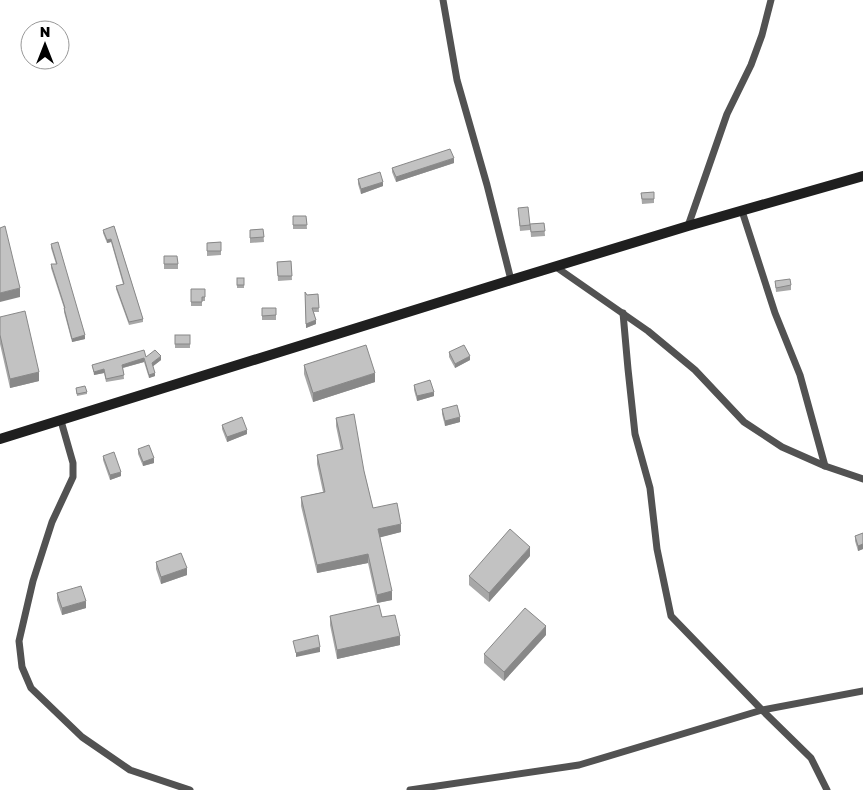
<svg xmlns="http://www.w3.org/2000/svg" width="863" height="790" font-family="'Golos Text',sans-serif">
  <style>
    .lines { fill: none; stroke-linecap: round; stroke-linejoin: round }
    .minor { stroke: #525252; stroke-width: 7 }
    .secondary { stroke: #1f1f1f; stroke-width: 10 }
    .wall { fill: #a7a7a7 }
    .shaded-wall { fill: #888 }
    .building { fill: #c2c2c2; stroke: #888 }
  </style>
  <rect width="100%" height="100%" fill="#fff"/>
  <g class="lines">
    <g class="minor">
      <polyline points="443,0 457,80 487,185 511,280"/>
      <polyline points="742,211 775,313 800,375 825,466"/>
      <polyline points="688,226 727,114 751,65 762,35 771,0"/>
      <polyline points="556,267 648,331 695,370 744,422 782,447 825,466 863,479"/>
      <polyline points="623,313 628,369 635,434 650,488 657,549 671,616 762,710 811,758 827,790"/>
      <polyline points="61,421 73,463 73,477 52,522 33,581 19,641 22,667 31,688 82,737 130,770 190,790"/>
      <polyline points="410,790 579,765 762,710 863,691"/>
    </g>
    <polyline class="secondary" points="0,439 511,280 688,226 863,176"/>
  </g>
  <g class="wall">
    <polygon points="454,163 396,182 392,172 392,168"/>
    <polygon points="358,179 383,186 361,194 358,184"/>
    <polygon points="654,192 654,203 642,204 641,193"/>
    <polygon points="518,208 530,225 530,230 520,231"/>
    <polygon points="293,216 306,216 307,229 293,229"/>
    <polygon points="544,223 545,236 531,237 530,224"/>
    <polygon points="114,226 143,319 143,322 129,325 116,289 116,286 123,284 111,242 107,243 103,233 103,230"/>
    <polygon points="263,229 264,242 250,243 250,230"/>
    <polygon points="221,242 221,255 207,256 207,243"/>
    <polygon points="51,244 85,339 72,342 64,312 64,308 51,268 51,264 56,264 51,248"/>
    <polygon points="164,256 178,264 178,269 164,269"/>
    <polygon points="291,261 292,280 278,281 277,262"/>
    <rect x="237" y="278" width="7" height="10"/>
    <polygon points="775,281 791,285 791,290 776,292"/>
    <polygon points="191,289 205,289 205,301 202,301 202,306 191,306"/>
    <polygon points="305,292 307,295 318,294 319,312 314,312 316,324 306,328"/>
    <rect x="262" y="308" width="14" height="12"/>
    <polygon points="0,317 39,381 10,388 0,344"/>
    <rect x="175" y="335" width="15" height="13"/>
    <polygon points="449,352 470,360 455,368 449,357"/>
    <polygon points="146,357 161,360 153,366 155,376 149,378 144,362 123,368 124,379 106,382 104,373 94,375 92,365"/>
    <polygon points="304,365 375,382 313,402 304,374"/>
    <polygon points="414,385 434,396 417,401 414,390"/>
    <polygon points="76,388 87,392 87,394 77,396"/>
    <polygon points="442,409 460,422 445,426 442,414"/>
    <polygon points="336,418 364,471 373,508 401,532 380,537 392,600 377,603 368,563 317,573 301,506 301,497 323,492 317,464 317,455 341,450 336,426"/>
    <polygon points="222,425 247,434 227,442 222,429"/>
    <polygon points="138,449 154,463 143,466 138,454"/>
    <polygon points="103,456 121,476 110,480 103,460"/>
    <polygon points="863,533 863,549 858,551 855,541 855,536"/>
    <polygon points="530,556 489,602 469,585 469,576"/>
    <polygon points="156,562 187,575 161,584 156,569"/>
    <polygon points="57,593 86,608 62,615 57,600"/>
    <polygon points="330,616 382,617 400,645 337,659 330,625"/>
    <polygon points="546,635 504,681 484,663 484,654"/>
  </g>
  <g class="shaded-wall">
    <polygon points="454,158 454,163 396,182 396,177"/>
    <polygon points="383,182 383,186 361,194 361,189"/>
    <polygon points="111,239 111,242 107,243 107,240"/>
    <polygon points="20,288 20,297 0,302 0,293"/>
    <polygon points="316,320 316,324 306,328 306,324"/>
    <polygon points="85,335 85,339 72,342 72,339"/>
    <polygon points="161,356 161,360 152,367 152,363"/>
    <polygon points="470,356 470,360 455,368 455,364"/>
    <polygon points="144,358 144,362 122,368 122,365"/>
    <polygon points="104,369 104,373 94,375 94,372"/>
    <polygon points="39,372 39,381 10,388 10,379"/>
    <polygon points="155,373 155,376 149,378 149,375"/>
    <polygon points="375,373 375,382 313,402 313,393"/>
    <polygon points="434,392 434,396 417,401 417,396"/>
    <polygon points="460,417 460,422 445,426 445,421"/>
    <polygon points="247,430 247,434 227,442 227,437"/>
    <polygon points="154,458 154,463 143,466 143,462"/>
    <polygon points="121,472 121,476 110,480 110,475"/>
    <polygon points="401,524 401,532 378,538 378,529"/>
    <polygon points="863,544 863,549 858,551 858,546"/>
    <polygon points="530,547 530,556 489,602 489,593"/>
    <polygon points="368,554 368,563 317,573 317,565"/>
    <polygon points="187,568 187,575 161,584 161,577"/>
    <polygon points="392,591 392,600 377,603 377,595"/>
    <polygon points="86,601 86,608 62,615 62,608"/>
    <polygon points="546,626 546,635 504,681 504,672"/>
    <polygon points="400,636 400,645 337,659 337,650"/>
    <polygon points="320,647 320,652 296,657 296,653"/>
  </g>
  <g class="building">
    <polygon points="450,149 454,158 396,177 392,168"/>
    <polygon points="380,172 383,182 361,189 358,179"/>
    <polygon points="654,192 654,199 642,199 641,193"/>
    <polygon points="528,207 530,225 520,226 518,208"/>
    <polygon points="293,216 306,216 307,225 293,225"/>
    <polygon points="544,223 545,231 531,232 530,224"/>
    <polygon points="5,226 20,288 0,293 0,228"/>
    <polygon points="114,226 143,319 129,322 116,286 124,284 111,239 107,240 103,230"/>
    <polygon points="263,229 264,237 250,238 250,230"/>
    <polygon points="58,242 85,335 72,339 64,308 65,308 51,264 57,264 51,244"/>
    <polygon points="221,242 221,251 207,251 207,243"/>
    <polygon points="164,256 177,256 178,264 164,264"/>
    <polygon points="291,261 292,276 278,276 277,262"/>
    <rect x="237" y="278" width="7" height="7"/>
    <polygon points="790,279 791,285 776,288 775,281"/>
    <polygon points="191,289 205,289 205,297 202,297 202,302 191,302"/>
    <polygon points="305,292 307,295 318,294 319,308 312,308 316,320 306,324"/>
    <polygon points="262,308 276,308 276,315 262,316"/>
    <polygon points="25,311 39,372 10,379 0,335 0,317"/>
    <rect x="175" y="335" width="15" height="9"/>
    <polygon points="366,345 375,373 313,393 304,365"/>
    <polygon points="464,345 470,356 455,364 449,352"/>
    <polygon points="144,350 146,357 155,350 161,356 152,363 155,373 149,375 144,358 122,365 124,375 106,379 104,369 94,372 92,365"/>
    <polygon points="430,380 434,392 417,396 414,385"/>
    <polygon points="85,386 87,392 77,394 76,388"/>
    <polygon points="457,405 460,417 445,421 442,409"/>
    <polygon points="354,414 364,471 373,508 397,503 401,524 378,529 392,591 377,595 368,554 317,565 301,497 325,492 317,455 343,449 336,418"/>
    <polygon points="242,417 247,430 227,437 222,425"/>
    <polygon points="149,445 154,458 143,462 138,449"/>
    <polygon points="114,452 121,472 110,475 103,456"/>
    <polygon points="510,529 530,547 489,593 469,576"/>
    <polygon points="863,533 863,544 858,546 855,536"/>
    <polygon points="181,553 187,568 161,577 156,562"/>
    <polygon points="81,586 86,601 62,608 57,593"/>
    <polygon points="379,605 382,617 395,615 400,636 337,650 330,616"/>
    <polygon points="525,608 546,626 504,672 484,654"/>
    <polygon points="318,635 320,647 296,653 293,641"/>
  </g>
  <g transform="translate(45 45)"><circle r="24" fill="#ffffff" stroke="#999999"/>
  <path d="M0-4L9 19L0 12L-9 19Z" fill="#000000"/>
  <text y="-8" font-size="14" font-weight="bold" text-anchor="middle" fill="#000000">N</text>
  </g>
</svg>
